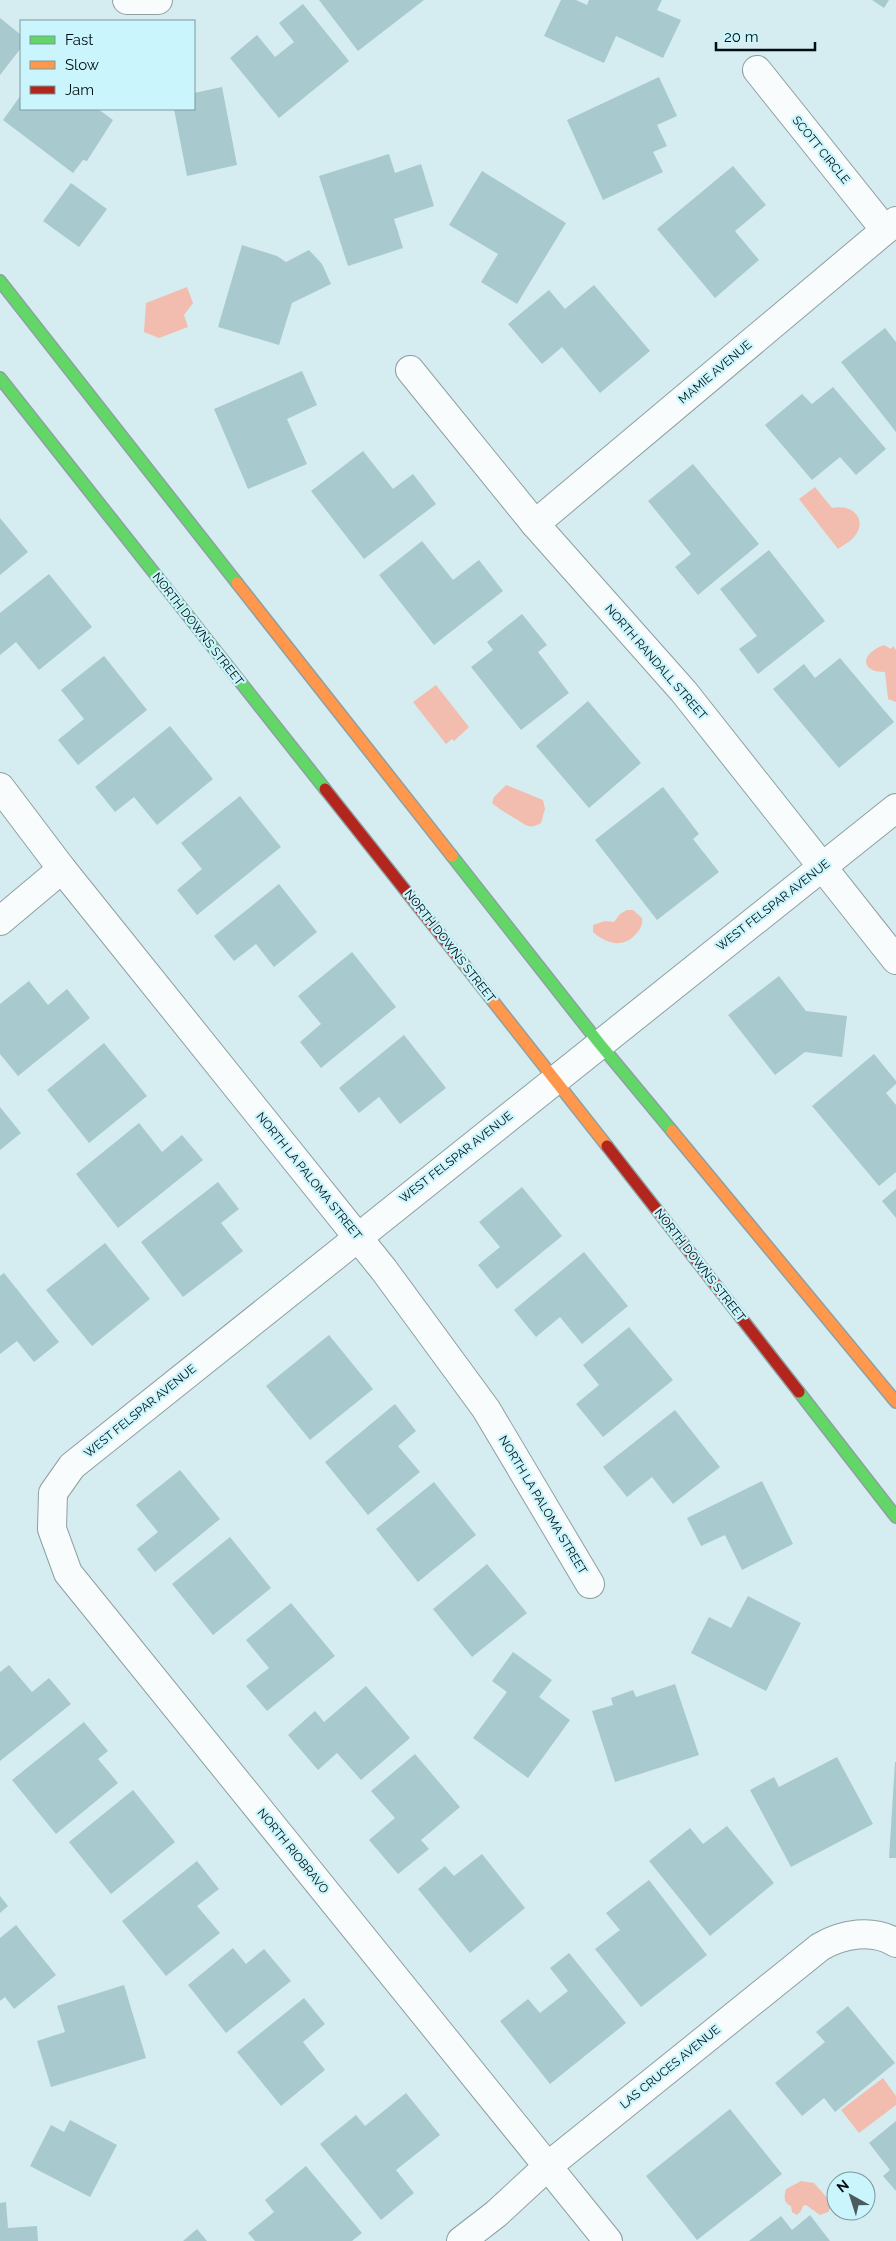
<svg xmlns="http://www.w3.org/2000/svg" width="896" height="2241" font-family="Raleway,sans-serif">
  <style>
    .water { fill: #f2bdaf }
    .building { fill: #a8c9ce }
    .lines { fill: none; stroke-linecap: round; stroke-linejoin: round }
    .street-casing { stroke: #8e9fa2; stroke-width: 30 }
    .fast-casing { stroke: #8e9fa2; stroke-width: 14 }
    .slow-casing { stroke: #8e9fa2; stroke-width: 14 }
    .jam-casing { stroke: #8e9fa2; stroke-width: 14 }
    .street { stroke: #f9fcfd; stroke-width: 28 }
    .fast { stroke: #63d668; stroke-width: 11 }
    .slow { stroke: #ff974d; stroke-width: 11 }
    .jam { stroke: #b3261e; stroke-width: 11 }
    .labels { text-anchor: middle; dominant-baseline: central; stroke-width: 4.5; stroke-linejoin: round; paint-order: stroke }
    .street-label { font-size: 12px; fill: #010e10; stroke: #caf5fc }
  </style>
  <rect width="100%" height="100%" fill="#d5edf1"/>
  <g class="water">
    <polygon points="187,287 193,303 184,315 188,327 159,338 144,332 146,303"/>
    <path d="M815 487 832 508C854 503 868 521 854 537 850 542 843 545 838 549L799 499Z"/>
    <path d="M884 645 891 649 893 646 896 650V702L888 699 885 672C859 672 861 653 884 645Z"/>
    <polygon points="436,685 469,727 454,741 452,739 446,744 413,702"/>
    <path d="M506 785 543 800 545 809 541 823C529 830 526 825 516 819 506 813 502 811 492 803L494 797Z"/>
    <path d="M627 910H633L642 918C643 925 640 930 635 935 622 949 605 943 593 932V925L605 921 614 922 620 914Z"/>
    <polygon points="883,2078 896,2096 896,2105 859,2133 841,2110"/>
    <path d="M801 2181 814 2183C819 2189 830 2200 832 2205L828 2212 820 2215 806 2205 803 2206 801 2211 797 2215 792 2212 791 2206C783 2203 784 2196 786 2189Z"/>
  </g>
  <g class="building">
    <polygon points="319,0 424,0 358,51"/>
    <polygon points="561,0 576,0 587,5 589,0 662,0 657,10 681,20 663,58 616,36 604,63 544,36"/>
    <polygon points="872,0 889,0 884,8"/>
    <polygon points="303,4 349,61 279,118 230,58 257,35 275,57 294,42 279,23"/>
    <polygon points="0,18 21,35 21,48 0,75"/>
    <polygon points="659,77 677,116 657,125 667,146 653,152 663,172 603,200 567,120"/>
    <polygon points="222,87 237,165 187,176 174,109 194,109 194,93"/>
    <polygon points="21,95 21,109 98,109 113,120 87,161 83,160 73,173 3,120"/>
    <polygon points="389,154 395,173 421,164 434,206 394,219 403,248 348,266 319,176"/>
    <polygon points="733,166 766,205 735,231 759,260 715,298 657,229"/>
    <polygon points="482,171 566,223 517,304 481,282 498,254 449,225"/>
    <polygon points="71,183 107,209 79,247 43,221"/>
    <polygon points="242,245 277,256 286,262 309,250 322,264 331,284 292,303 279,345 218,327"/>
    <polygon points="594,285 650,351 600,393 562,347 542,364 508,324 549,290 565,309"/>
    <polygon points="885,328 896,342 896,432 841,362"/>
    <polygon points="302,371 317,405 287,419 307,464 248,489 214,409"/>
    <polygon points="833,387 886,449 856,475 840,457 812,480 765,425 802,394 812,404"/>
    <polygon points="363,451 393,489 413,474 436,504 364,559 311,491"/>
    <polygon points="693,464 759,544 698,595 675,567 691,554 648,501"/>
    <polygon points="0,518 28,552 0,575"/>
    <polygon points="422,541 453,580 479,560 503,591 434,645 379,575"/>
    <polygon points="769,550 825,621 758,674 739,649 757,636 720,589"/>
    <polygon points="49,574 92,627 39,670 16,642 0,655 0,613"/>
    <polygon points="522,614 547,645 538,652 569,693 521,730 471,667 493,650 487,642"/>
    <polygon points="104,656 147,710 78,765 58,740 84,719 61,690"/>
    <polygon points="840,658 894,722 839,768 773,689 804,664 815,678"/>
    <polygon points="588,701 641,763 589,808 536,746"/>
    <polygon points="170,726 213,779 157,825 134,797 115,812 95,787"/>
    <polygon points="663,787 699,834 693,839 719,872 657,920 595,840"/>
    <polygon points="240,796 281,847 197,915 177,890 202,869 181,843"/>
    <polygon points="279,884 317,932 274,967 256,944 234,961 214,936"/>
    <polygon points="352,952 396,1007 321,1068 300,1042 321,1024 298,996"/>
    <polygon points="779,976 806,1011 847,1016 842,1057 805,1052 775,1075 728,1015"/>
    <polygon points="29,981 48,1005 67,989 90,1018 18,1076 0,1054 0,1004"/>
    <polygon points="404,1035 446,1088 400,1124 379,1097 359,1113 339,1088"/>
    <polygon points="104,1043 147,1096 89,1143 47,1090"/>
    <polygon points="874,1054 896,1081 896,1084 886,1093 896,1105 896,1172 879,1186 812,1106"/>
    <polygon points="0,1107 21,1133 0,1150"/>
    <polygon points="139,1123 162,1152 182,1135 203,1160 118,1228 76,1174"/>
    <polygon points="218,1182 239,1209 221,1223 243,1251 183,1297 141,1242"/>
    <polygon points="522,1187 562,1236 497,1289 478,1265 500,1247 479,1222"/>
    <polygon points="896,1189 896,1218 882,1201"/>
    <polygon points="105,1243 150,1299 92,1346 46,1290"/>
    <polygon points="584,1252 628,1306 582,1344 560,1317 536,1337 514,1310"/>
    <polygon points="4,1273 59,1342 34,1362 17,1341 0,1354 0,1276"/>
    <polygon points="629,1327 673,1380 603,1437 576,1404 599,1385 583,1365"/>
    <polygon points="329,1335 373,1389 310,1440 266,1386"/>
    <polygon points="395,1404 416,1431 398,1446 420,1472 368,1515 325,1462"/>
    <polygon points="675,1410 720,1467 673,1504 652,1477 627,1497 603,1467"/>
    <polygon points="180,1470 220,1519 155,1572 137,1549 158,1532 136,1505"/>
    <polygon points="762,1481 793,1544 742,1570 725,1535 701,1546 687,1518"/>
    <polygon points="434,1482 476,1535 418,1582 376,1529"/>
    <polygon points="230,1537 271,1588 213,1635 172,1584"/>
    <polygon points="487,1564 527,1613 472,1657 433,1609"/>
    <polygon points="748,1596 801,1623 766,1691 691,1653 709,1617 731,1628"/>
    <polygon points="291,1603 335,1656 267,1711 246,1686 269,1668 246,1640"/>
    <polygon points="513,1652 552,1680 539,1697 570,1720 528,1778 473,1738 507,1692 492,1681"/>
    <polygon points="9,1665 32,1692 49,1678 71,1704 0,1761 0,1672"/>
    <polygon points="675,1684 699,1755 615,1782 592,1711 613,1705 611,1698 633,1690 636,1697"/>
    <polygon points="366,1686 410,1738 361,1780 337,1753 318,1770 288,1735 315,1711 324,1722"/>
    <polygon points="84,1722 108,1751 98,1759 118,1783 56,1834 12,1780"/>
    <polygon points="415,1754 460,1807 421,1840 429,1849 398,1874 369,1840 395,1818 371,1791"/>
    <polygon points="837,1757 873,1824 791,1867 750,1790 774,1777 779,1787"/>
    <polygon points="895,1762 896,1762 896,1858 889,1858"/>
    <polygon points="133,1790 175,1842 111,1894 69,1842"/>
    <polygon points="727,1826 774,1883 710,1936 649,1861 690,1828 703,1844"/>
    <polygon points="482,1854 525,1908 470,1953 418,1889 445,1866 454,1876"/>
    <polygon points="197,1861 219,1889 197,1906 220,1933 166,1976 122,1921"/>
    <polygon points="649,1880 707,1955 641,2007 595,1949 620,1930 606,1913"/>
    <polygon points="0,1896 8,1906 0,1913"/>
    <polygon points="16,1925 56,1975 14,2009 5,1997 0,2001 0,1938"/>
    <polygon points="233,1948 246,1964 264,1949 291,1981 226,2033 188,1985"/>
    <polygon points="569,1953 626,2023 550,2084 500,2021 528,1999 540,2013 568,1991 550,1968"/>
    <polygon points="124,1985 146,2058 51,2087 37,2041 65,2032 57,2006"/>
    <polygon points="304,1998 325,2024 303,2042 325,2070 281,2106 237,2052"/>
    <polygon points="848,2006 895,2063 835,2112 824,2098 802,2116 775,2083 825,2042 816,2032"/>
    <polygon points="406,2093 440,2135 396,2170 414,2193 381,2220 320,2144 356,2115 365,2126"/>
    <polygon points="730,2109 782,2174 697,2240 646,2176"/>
    <polygon points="70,2120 117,2145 90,2197 30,2166 51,2125 64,2132"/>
    <polygon points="896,2121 896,2191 883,2176 890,2170 869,2143"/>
    <polygon points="306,2166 362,2233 352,2241 255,2241 248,2233 274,2212 265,2200"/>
    <polygon points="6,2202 8,2228 37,2226 38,2241 0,2241 0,2203"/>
    <polygon points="810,2215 830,2241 749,2241 781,2216 792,2230"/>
    <polygon points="197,2229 207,2241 183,2241"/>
  </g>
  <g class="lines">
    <defs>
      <g id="street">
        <polyline points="127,0 158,0"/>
        <polyline points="757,70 885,230"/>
        <polyline points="410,370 535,524 684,692 896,960"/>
        <polyline points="535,524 896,221"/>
        <polyline points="0,787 62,869 384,1270 486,1409 590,1584"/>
        <polyline points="0,921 62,869"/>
        <path d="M461 2241 496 2214 548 2166 820 1947C842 1934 873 1928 896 1943"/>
        <polyline points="608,2241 68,1573 52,1529 53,1493 72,1466 896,808"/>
      </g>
      <g id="fast">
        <polyline points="0,281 237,583"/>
        <polyline points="0,378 325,789"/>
        <polyline points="452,856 599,1043 672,1131"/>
        <polyline points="799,1392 896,1517"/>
      </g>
      <g id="slow">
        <polyline points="237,583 452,856"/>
        <polyline points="459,958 607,1146"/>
        <polyline points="672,1131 896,1402"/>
      </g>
      <g id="jam">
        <polyline points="325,789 459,958"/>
        <polyline points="607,1146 799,1392"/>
      </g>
    </defs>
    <use href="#street" class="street-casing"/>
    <use href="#fast" class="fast-casing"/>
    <use href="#slow" class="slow-casing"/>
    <use href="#jam" class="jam-casing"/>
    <use href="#street" class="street"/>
    <use href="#fast" class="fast"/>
    <use href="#slow" class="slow"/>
    <use href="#jam" class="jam"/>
  </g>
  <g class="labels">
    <g class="street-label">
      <text transform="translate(821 150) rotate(51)">SCOTT CIRCLE</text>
      <text transform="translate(715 372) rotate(-40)">MAMIE AVENUE</text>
      <text transform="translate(198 629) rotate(52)">NORTH DOWNS STREET</text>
      <text transform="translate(656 662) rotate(49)">NORTH RANDALL STREET</text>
      <text transform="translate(773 905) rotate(-38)">WEST FELSPAR AVENUE</text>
      <text transform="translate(450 946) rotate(52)">NORTH DOWNS STREET</text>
      <text transform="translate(456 1157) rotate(-38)">WEST FELSPAR AVENUE</text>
      <text transform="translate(309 1176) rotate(51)">NORTH LA PALOMA STREET</text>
      <text transform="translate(700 1265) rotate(52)">NORTH DOWNS STREET</text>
      <text transform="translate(140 1411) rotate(-39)">WEST FELSPAR AVENUE</text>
      <text transform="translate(543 1505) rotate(59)">NORTH LA PALOMA STREET</text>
      <text transform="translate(293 1851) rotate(51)">NORTH RIOBRAVO</text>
      <text transform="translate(670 2067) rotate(-39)">LAS CRUCES AVENUE</text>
    </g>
  </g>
  <rect x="20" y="20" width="175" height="90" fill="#caf5fc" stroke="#7a999e"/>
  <rect x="30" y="36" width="25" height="8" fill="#63d668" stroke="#7a999e"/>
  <text x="65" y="45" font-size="15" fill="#010e10">Fast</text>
  <rect x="30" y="61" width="25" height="8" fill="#ff974d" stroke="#7a999e"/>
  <text x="65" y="70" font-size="15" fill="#010e10">Slow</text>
  <rect x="30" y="86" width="25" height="8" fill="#b3261e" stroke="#7a999e"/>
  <text x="65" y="95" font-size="15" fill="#010e10">Jam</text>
  <g transform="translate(851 2196) rotate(321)"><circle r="24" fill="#caf5fc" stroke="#7a999e"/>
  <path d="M0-4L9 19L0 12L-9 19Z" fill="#4b5c5f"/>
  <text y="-8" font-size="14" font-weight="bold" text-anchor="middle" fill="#010e10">N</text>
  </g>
  <path d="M716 42v8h99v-8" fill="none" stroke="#010e10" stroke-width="2.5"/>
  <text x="724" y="42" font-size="15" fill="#010e10" stroke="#caf5fc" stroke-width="4" paint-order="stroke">20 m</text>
</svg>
